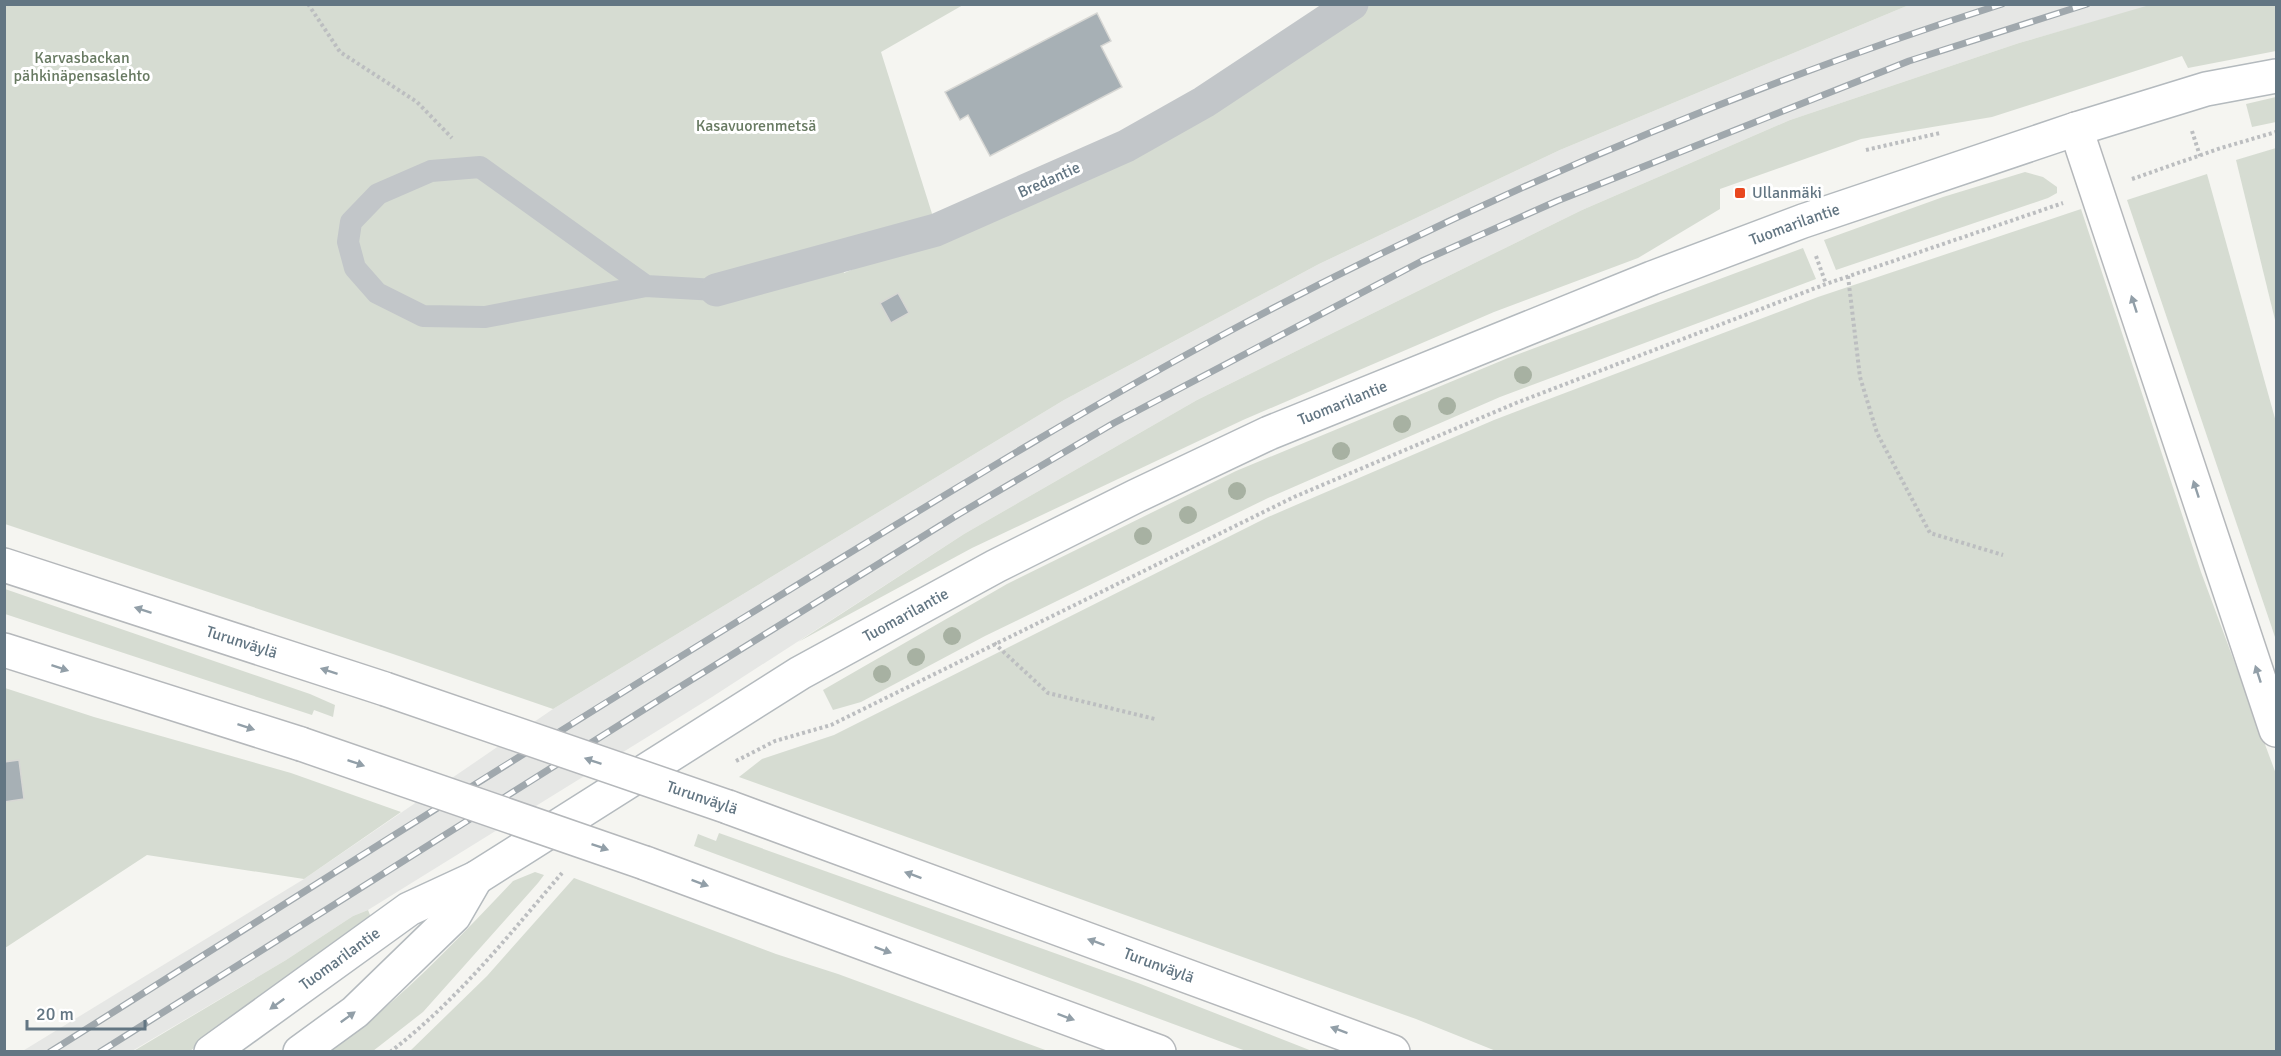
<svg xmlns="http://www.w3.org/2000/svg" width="2281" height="1056" font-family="Signika,sans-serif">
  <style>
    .built { fill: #e6e7e5 }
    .green { fill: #d6dcd2 }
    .building { fill: #a7b0b5; stroke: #d7d7d4; stroke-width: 1.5 }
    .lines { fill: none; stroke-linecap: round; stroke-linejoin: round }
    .secondary-casing { stroke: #b4babe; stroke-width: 36 }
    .highway-casing { stroke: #b5b8bb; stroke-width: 36 }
    .path { stroke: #bcbec0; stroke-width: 4; stroke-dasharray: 3 3; stroke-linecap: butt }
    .lane { stroke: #c2c6c9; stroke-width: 22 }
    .street { stroke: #c2c6c9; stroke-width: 33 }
    .secondary { stroke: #fff; stroke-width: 33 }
    .highway { stroke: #fff; stroke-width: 33 }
    .rail-casing { stroke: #a0a8ad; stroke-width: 7 }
    .rail { stroke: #fff; stroke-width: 4.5; stroke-dasharray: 14; stroke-linecap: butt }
    .highway-bridge-casing { stroke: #b5b8bb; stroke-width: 36; stroke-linecap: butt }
    .highway-bridge { stroke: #fff; stroke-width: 33 }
    .tree { fill: #a7b1a2 }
    .oneway { fill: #929fa8 }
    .poi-dot { fill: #e8471f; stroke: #fff; stroke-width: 2 }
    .labels { text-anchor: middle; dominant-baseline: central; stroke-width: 6; stroke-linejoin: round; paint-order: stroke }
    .park-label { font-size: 16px; fill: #687a62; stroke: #fff }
    .street-label { font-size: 16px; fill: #637683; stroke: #fff }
    .poi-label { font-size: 16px; fill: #637683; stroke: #fff; text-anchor: start }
  </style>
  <rect width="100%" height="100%" fill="#f5f5f1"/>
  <polygon class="built" points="1909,5 2153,5 2019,43 1790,120 1582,210 1197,400 964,534 712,697 368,910 353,916 286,960 132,1051 21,1052 304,879 553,709 1064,400 1319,264 1560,150"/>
  <g class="green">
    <polygon points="2153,4 2276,5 2276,51 2188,68 2182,56 1992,117 1861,139 1720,189 1720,209 1638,258 1494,312 1243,420 972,548 798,642 964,534 1197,400 1582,210 1790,120 2019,43"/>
    <polygon points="4,5 963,5 881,52 934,220 838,248 844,273 885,256 1331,31 1368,5 1909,5 1560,150 1319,264 1064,400 553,709 396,655 5,524"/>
    <polygon points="2276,97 2276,122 2252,127 2246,104"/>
    <polygon points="2276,148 2276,324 2236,160"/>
    <polygon points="2025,172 2043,177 2057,187 2057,193 2048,198 1836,270 1824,240 1943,197"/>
    <polygon points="2207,174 2276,422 2276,640 2127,200"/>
    <polygon points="2081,209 2201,572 2276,774 2276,1051 1496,1051 1416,1019 739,777 762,759 834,735 1268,517 1494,420 1818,297"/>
    <polygon points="1803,248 1816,279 1500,397 1268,498 985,636 861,702 833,710 823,690 1007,584 1236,471 1508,358"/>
    <polygon points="5,589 310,694 335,705 333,717 314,710 312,715 5,614"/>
    <polygon points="5,688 94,717 291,773 401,812 304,879 147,855 5,948"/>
    <polygon points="719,833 1138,983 1312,1051 1246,1051 694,846 698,834 716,841"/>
    <path d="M535 872 544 875 538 883 423 1012 373 1051H330C398 1003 456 941 513 881Z"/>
    <polygon points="574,878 776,954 838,974 1048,1051 410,1051 487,976"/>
    <polygon points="368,910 372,920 190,1051 132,1052 286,960 353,916"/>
  </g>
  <g class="building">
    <polygon points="1097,13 1111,41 1101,46 1122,87 990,156 968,115 960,120 945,92"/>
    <polygon points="898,293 909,313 891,323 880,303"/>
    <polygon points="19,760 24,799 4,802 4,762"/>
  </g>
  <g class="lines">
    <defs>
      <g id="secondary">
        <path id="s1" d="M211 1052 409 909 476 878 800 673 996 566 1136 496 1269 433 1652 278 1803 221 2076 129 2206 89 2276 76"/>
        <polyline points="300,1052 355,1012 454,916 476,878"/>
      </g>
      <g id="highway">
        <polyline points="2076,129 2276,730"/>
        <path id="s2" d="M4 565 385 689"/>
        <polyline points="4,650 301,744"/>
        <path id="s3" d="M728 807 1393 1052"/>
        <polyline points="645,863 1159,1052"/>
      </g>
    </defs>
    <use href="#secondary" class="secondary-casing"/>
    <use href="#highway" class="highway-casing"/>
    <g class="path">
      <polyline points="308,4 340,52 417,102 452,138"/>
      <polyline points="2192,131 2200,156"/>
      <polyline points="1866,150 1940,133"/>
      <polyline points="2132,179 2221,148 2276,132"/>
      <polyline points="1816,256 1826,284"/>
      <polyline points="1848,276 1860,377 1877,433 1930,533 2003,555"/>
      <polyline points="994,643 1048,693 1155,719"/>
      <polyline points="736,761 775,741 831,725 1294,497 1516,403 1826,284 2063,203"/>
      <path d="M390 1052C456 1002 509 935 562 873"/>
    </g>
    <polyline class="lane" points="646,286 485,317 423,316 377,293 355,268 348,242 351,222 378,194 431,171 480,167 646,286 716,290"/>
    <polyline class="street" points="716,290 936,230 1126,146 1204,102 1352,4"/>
    <use href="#secondary" class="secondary"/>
    <use href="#highway" class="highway"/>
    <defs>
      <g id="rail">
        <path d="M50 1052C296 897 541 741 789 590 938 499 1087 407 1241 325 1484 196 1740 88 2002 4"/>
        <polyline points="100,1052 675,690 959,514 1114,423 1422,261 1557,201 1909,61 2087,4"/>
      </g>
    </defs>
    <use href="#rail" class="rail-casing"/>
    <use href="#rail" class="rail"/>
    <defs>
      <g id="highway-bridge">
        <polyline points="385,689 728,807"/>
        <polyline points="301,744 645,863"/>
      </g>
    </defs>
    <use href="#highway-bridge" class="highway-bridge-casing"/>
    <use href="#highway-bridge" class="highway-bridge"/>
  </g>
  <g class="tree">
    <circle cx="1523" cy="375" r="9"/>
    <circle cx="1447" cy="406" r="9"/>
    <circle cx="1402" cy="424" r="9"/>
    <circle cx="1341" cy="451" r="9"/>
    <circle cx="1237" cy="491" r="9"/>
    <circle cx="1188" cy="515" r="9"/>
    <circle cx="1143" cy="536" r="9"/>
    <circle cx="952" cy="636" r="9"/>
    <circle cx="916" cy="657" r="9"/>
    <circle cx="882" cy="674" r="9"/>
  </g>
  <defs><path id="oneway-solid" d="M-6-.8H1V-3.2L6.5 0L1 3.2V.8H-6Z" transform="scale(1.5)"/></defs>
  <g class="oneway">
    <use href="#oneway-solid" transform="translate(2134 304) rotate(-108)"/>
    <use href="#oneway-solid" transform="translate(2196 489) rotate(-108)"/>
    <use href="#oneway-solid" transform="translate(143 610) rotate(-162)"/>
    <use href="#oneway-solid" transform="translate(60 668) rotate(18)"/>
    <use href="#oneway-solid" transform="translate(329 671) rotate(-162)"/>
    <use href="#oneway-solid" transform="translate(2258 674) rotate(-108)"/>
    <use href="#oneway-solid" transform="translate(246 727) rotate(18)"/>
    <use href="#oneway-solid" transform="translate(593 761) rotate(-161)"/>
    <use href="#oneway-solid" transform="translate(356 763) rotate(19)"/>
    <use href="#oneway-solid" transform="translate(600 847) rotate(19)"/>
    <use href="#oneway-solid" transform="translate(913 875) rotate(-160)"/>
    <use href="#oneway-solid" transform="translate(700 883) rotate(20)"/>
    <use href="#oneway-solid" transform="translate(1096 942) rotate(-160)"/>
    <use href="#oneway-solid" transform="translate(883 950) rotate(20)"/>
    <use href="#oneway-solid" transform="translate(277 1004) rotate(144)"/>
    <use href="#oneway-solid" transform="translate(348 1017) rotate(-36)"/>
    <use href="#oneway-solid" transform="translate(1066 1017) rotate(20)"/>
    <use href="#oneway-solid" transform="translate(1339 1030) rotate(-160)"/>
  </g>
  <rect class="poi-dot" x="1734" y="187" width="12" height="12" rx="3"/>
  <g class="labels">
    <g class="park-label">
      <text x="82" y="58">Karvasbackan<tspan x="82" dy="18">pähkinäpensaslehto</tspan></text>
      <text x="756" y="126">Kasavuorenmetsä</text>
    </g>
    <g class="street-label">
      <text transform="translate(1049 180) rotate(-24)">Bredantie</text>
      <text stroke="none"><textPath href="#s1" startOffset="1794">Tuomarilantie</textPath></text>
      <text stroke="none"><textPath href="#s1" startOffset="1308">Tuomarilantie</textPath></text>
      <text stroke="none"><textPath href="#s1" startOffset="822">Tuomarilantie</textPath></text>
      <text stroke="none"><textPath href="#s2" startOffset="250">Turunväylä</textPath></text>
      <text transform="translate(702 798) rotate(19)">Turunväylä</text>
      <text stroke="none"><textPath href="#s1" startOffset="159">Tuomarilantie</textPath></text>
      <text stroke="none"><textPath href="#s3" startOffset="459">Turunväylä</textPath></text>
    </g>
    <g class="poi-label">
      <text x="1752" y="193">Ullanmäki</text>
    </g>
  </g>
  <rect width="2281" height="1056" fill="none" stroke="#637683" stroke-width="12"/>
  <path d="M27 1020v9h118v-9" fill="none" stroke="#637683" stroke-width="3"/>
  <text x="36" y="1020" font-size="18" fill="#637683" stroke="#ffffff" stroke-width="4.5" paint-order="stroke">20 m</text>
</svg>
